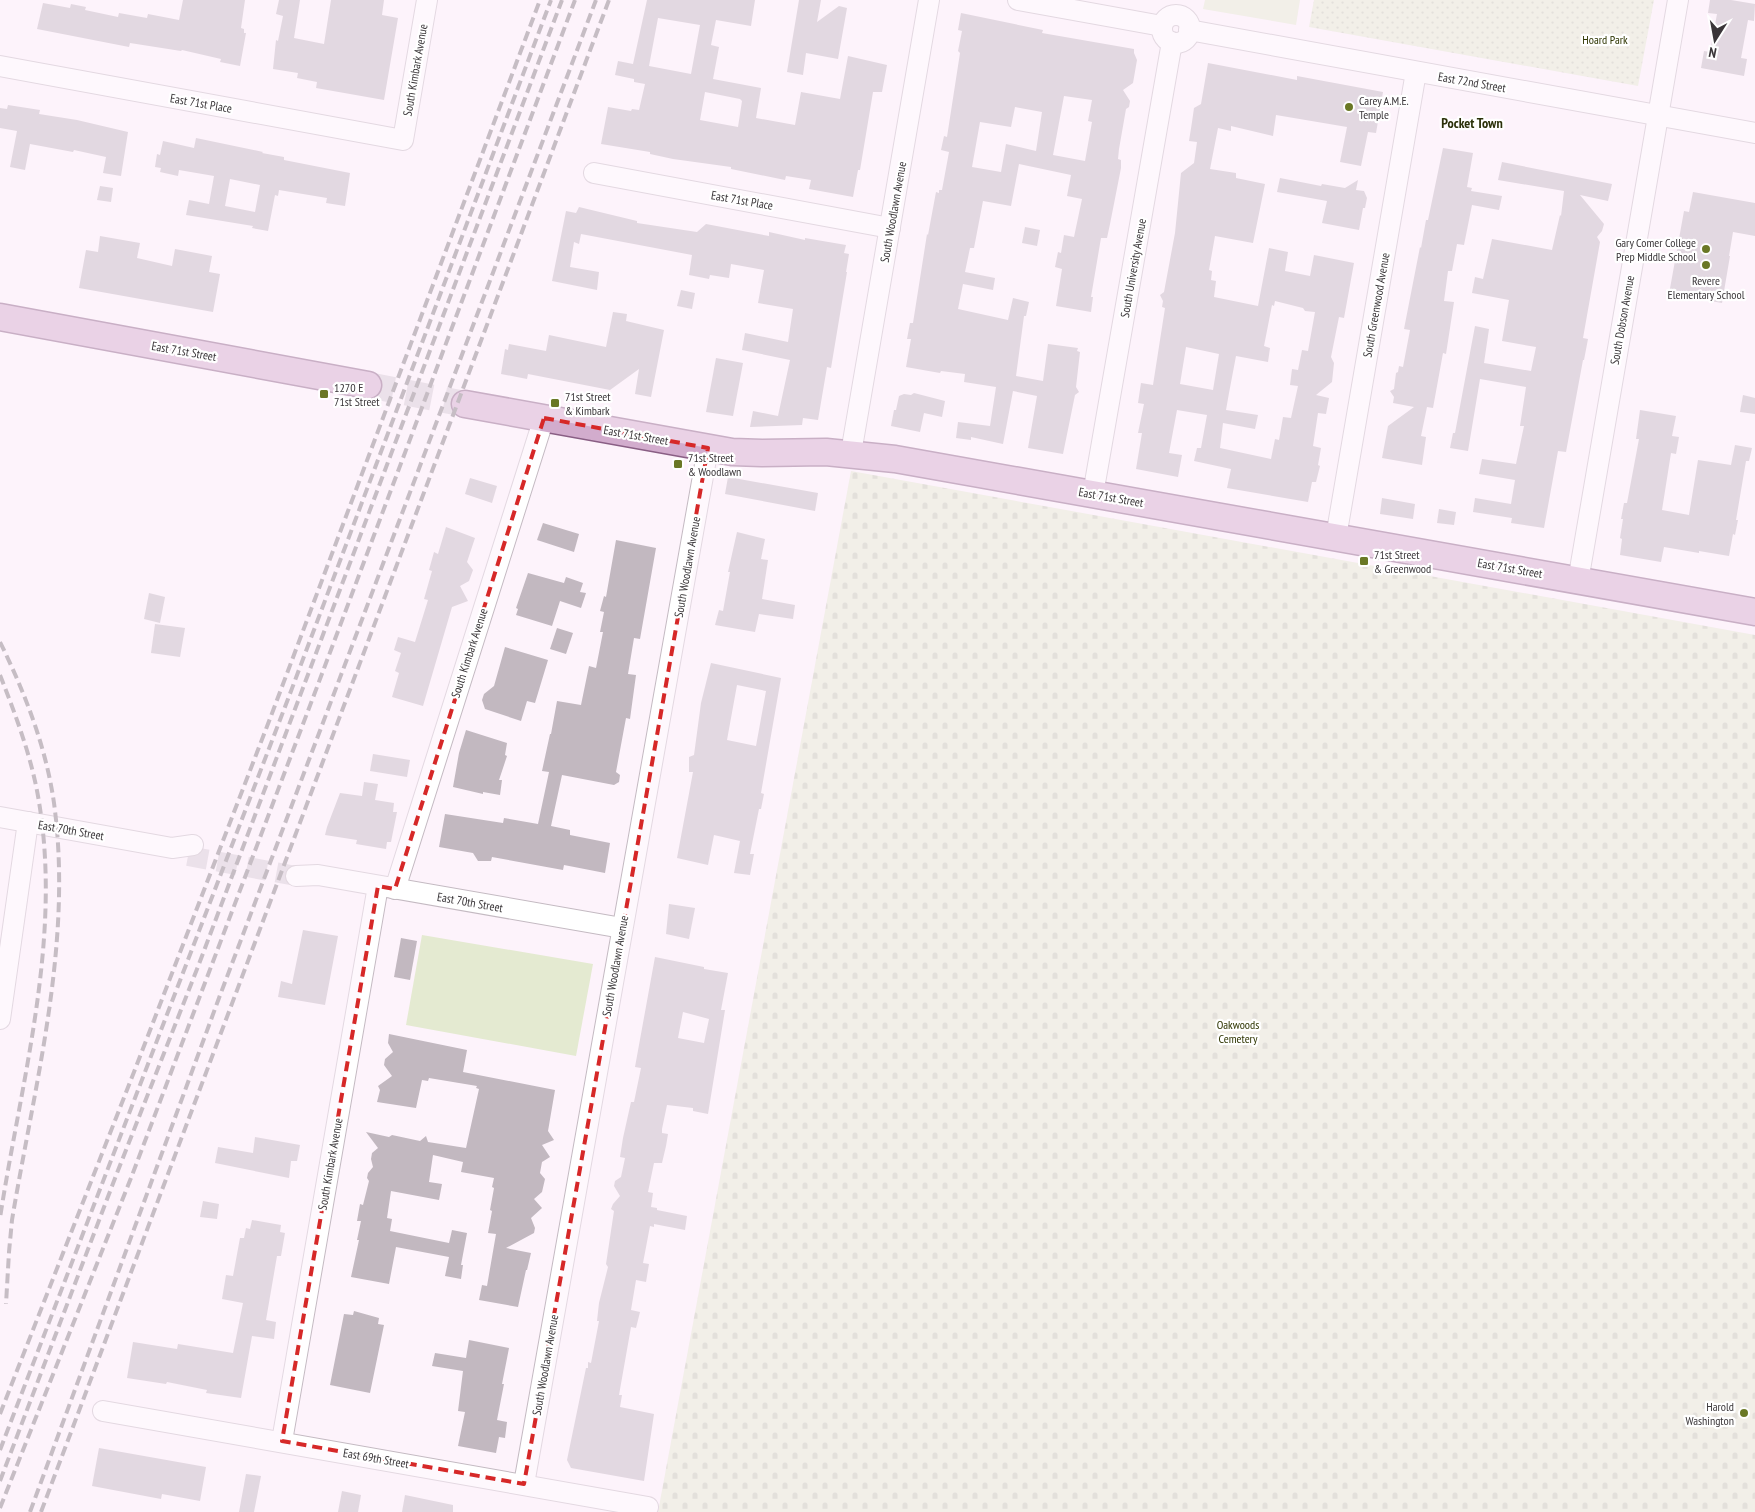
<svg xmlns="http://www.w3.org/2000/svg" width="1755" height="1512" font-family="'PT Sans Narrow',sans-serif">
  <style>
    .grass { fill: #e4ead1 }
    .cemetery { fill: url(#cemetery-stones) }
    .park { fill: url(#park-dots) }
    .building { fill: #c2b8c0; fill-rule: evenodd }
    .lines { fill: none; stroke-linecap: round; stroke-linejoin: round }
    .minor-tunnel { stroke: #d6cdd4; stroke-width: 20; stroke-dasharray: 20 10; stroke-linecap: butt }
    .major-tunnel { stroke: #d6cdd4; stroke-width: 26; stroke-dasharray: 26 13; stroke-linecap: butt }
    .minor-casing { stroke: #c4bac2; stroke-width: 22 }
    .major-casing { stroke: #895e84; stroke-width: 29 }
    .minor { stroke: #fff; stroke-width: 20 }
    .major { stroke: #d2accd; stroke-width: 26 }
    .rail { stroke: #837d82; stroke-width: 4; stroke-dasharray: 10 5; stroke-linecap: butt }
    .marked { fill: none; stroke: #d62828; stroke-width: 4; stroke-dasharray: 10 6; stroke-linejoin: round }
    .poi-dot { fill: #6a7825; stroke: #fff; stroke-width: 2 }
    .labels { text-anchor: middle; dominant-baseline: central; stroke-width: 4.5; stroke-linejoin: round; paint-order: stroke }
    .park-label { font-size: 12px; fill: #2e3500; stroke: #fff }
    .street-label { font-size: 12px; fill: #3a3639; stroke: #fff }
    .poi-label { font-size: 12px; fill: #3a3639; stroke: #fff; text-anchor: start }
    .neighbourhood-label { font-size: 14px; font-weight: bold; fill: #2b3109; stroke: #fff }
  </style>
  <defs>
    <pattern id="cemetery-stones" width="16" height="16" patternUnits="userSpaceOnUse" patternTransform="scale(1.25)"><rect width="16" height="16" fill="#e4ead1"/><path d="M2 7V4a2 2 0 0 1 4 0v3zM10 15v-3a2 2 0 0 1 4 0v3z" fill="#c4c9b4"/></pattern>
    <pattern id="park-dots" width="8" height="8" patternUnits="userSpaceOnUse" patternTransform="scale(1.25)"><rect width="8" height="8" fill="#e4ead1"/><path d="M2 2h.1M6 6h.1" fill="none" stroke="#c4c9b4" stroke-width="1.8" stroke-linecap="round"/></pattern>
  </defs>
  <rect width="100%" height="100%" fill="#fdf3fb"/>
  <g class="grass">
    <polygon points="1205,0 1300,0 1296,25 1203,9"/>
    <polygon points="422,935 593,964 576,1056 406,1025"/>
  </g>
  <polygon class="cemetery" points="851,471 1755,635 1755,1512 658,1512"/>
  <polygon class="park" points="1314,0 1654,0 1638,86 1309,27"/>
  <g class="building">
    <polygon points="183,0 245,0 241,28 244,29 244,33 246,33 240,66 220,62 221,59 182,50 181,51 130,43 129,47 37,29 43,3 70,8 71,4 86,7 85,10 118,17 119,13 147,18 148,14 179,20"/>
    <polygon points="279,0 300,0 294,38 324,44 331,0 384,0 382,15 398,18 384,100 316,88 317,82 297,78 298,73 273,69 276,40 278,41 283,16 276,14"/>
    <path d="M647 0H755L751 26 716 20 711 45 719 47 713 79 761 88 756 118 795 125 801 92 840 99 848 56 887 65 882 92H873L860 170H858L853 197 809 189 811 180 786 176 785 180 731 169V167L673 159 650 154V152L601 144 608 107 631 111 632 109 639 110 645 84 634 82V79L615 75 618 61 633 64ZM658 18 700 25 691 74 649 66ZM705 92 740 99 742 101 738 127 700 120Z"/>
    <polygon points="799,0 821,0 817,22 839,6 847,8 838,59 806,53 803,75 787,72"/>
    <polygon points="1710,0 1731,0 1755,4 1754,21 1748,20 1741,58 1747,59 1744,76 1701,68 1704,51 1710,52 1717,14 1708,13"/>
    <path d="M961 13 1043 30 1042 33 1134 49V53L1137 60 1133 83 1123 90 1130 101 1129 107 1126 109 1119 149 1118 159 1121 160V168L1110 224 1107 238H1101L1091 297H1093L1091 312 1056 306 1062 269 1055 267 1058 252 1061 253 1064 235 1074 237 1082 199 1067 196 1071 175 1019 164 1011 206 983 201 974 248H970L965 272 995 278 993 290 963 284 958 309 1008 320 1013 298 1029 302 1026 316H1024L1016 376 1043 381 1048 344 1078 348 1077 351 1080 352 1076 387 1079 392 1075 395 1063 454 1028 448 1037 396 1013 391 1003 444 971 437V440L956 438 958 422 990 426 996 387 964 382 965 374 941 371 940 373 906 367 911 339H907L910 323H913L927 234 928 235 936 192 939 193V190H942L949 152 941 150 944 136 947 137 960 53 958 51 962 31 958 30ZM1064 96 1092 100 1088 121 1092 122 1085 161 1053 155ZM1015 107 1042 112 1036 151 1006 144 1001 172 972 167 980 122 1011 127Z"/>
    <path d="M1208 63 1297 80V76L1383 92 1376 133 1368 132 1361 166 1340 162 1347 127 1276 115 1273 136 1231 126V131L1218 128 1210 169 1236 173V178L1265 184 1253 243 1215 236 1209 270 1212 271 1211 280 1216 281 1214 297 1258 306 1269 248 1288 252 1285 271 1310 276 1314 255 1354 263 1344 318 1339 317 1331 357 1334 363 1332 382 1316 395 1329 398 1326 414 1318 413 1313 446 1321 448 1318 465 1320 466 1316 482H1312L1308 502 1227 488 1231 469 1194 461 1197 448H1201L1207 415 1177 410 1169 453 1182 455 1178 477 1136 469 1142 433H1138L1144 404 1138 403 1141 383 1153 385 1165 308 1162 307 1163 301 1160 295 1164 292 1175 233 1181 173 1194 163 1197 142 1189 141 1192 122 1194 108 1201 104ZM1275 301 1303 308 1305 311 1315 312 1308 351 1302 350 1298 370 1292 369 1290 385 1298 386 1291 418 1283 417 1279 440 1275 439 1271 459 1220 448 1223 423 1255 429 1258 415 1226 410 1229 393 1236 356 1268 362 1270 348 1264 346 1272 305 1274 306ZM1186 347 1219 354 1213 390 1180 384Z"/>
    <polygon points="8,105 40,110 39,114 77,120 128,132 121,176 103,173 106,157 74,150 73,152 30,144 25,170 10,167 17,131 0,128 0,108 7,109"/>
    <path d="M196 138 263 152 262 153 284 157V160L350 173 345 206 326 203 327 198 279 190 278 196 275 195 268 231 252 228 253 226 186 215 189 200 209 204 214 176 179 170 178 176 160 172 161 168 155 167 157 154 160 155 163 141 194 148ZM230 179 260 185 255 212 225 206Z"/>
    <polygon points="1443,148 1473,153 1467,187 1472,188 1471,191 1502,196 1499,210 1472,205 1464,245 1457,244 1452,271 1448,271 1444,301 1454,302 1446,354 1443,353 1433,408 1427,407 1421,436 1426,437 1422,465 1382,458 1388,426 1414,407 1393,403 1394,397 1390,391 1394,389 1396,373 1398,372 1399,366 1403,367 1410,330 1404,329 1420,247 1421,248 1426,220 1428,220"/>
    <polygon points="1502,162 1612,184 1608,201 1580,195 1604,224 1602,231 1597,237 1600,242 1583,338 1588,339 1584,360 1583,360 1566,452 1558,451 1544,528 1511,523 1512,518 1473,512 1475,498 1511,504 1515,480 1479,474 1482,459 1516,464 1524,426 1520,426 1526,387 1480,379 1468,451 1450,448 1453,433 1455,433 1475,326 1489,329 1484,363 1531,371 1536,347 1502,341 1509,300 1472,293 1475,277 1483,279 1492,239 1552,250 1560,215 1561,216 1564,191 1498,180"/>
    <polygon points="1280,178 1321,186 1322,184 1345,188 1358,180 1356,190 1364,191 1367,198 1365,208 1363,208 1359,230 1322,223 1327,201 1277,192"/>
    <polygon points="100,186 113,188 111,202 97,200"/>
    <polygon points="1693,192 1755,203 1755,236 1733,232 1729,256 1730,256 1722,303 1669,294 1684,211 1689,212"/>
    <polygon points="579,207 637,221 637,223 697,232 706,224 769,236 769,232 805,240 805,238 846,245 844,253 849,254 846,272 847,272 831,368 827,367 818,420 803,418 802,425 750,427 753,411 778,416 790,360 742,350 745,333 788,342 793,309 758,303 764,270 731,264 729,278 710,275 709,279 689,275 692,255 581,234 579,244 574,242 570,267 599,272 597,290 552,281 566,211 576,213"/>
    <polygon points="1025,227 1040,230 1037,246 1022,243"/>
    <polygon points="100,236 140,243 137,258 172,266 175,249 212,256 209,272 220,274 213,312 79,288 86,250 98,252"/>
    <polygon points="681,290 695,293 692,309 677,306"/>
    <polygon points="613,312 627,314 626,321 664,330 651,397 635,394 639,369 610,390 528,374 527,379 501,374 505,349 508,350 509,344 546,351 549,335 606,347"/>
    <polygon points="716,358 743,363 733,416 706,412"/>
    <polygon points="914,393 945,401 942,417 924,413 920,432 891,426 894,410 896,410 899,396 904,394 911,395"/>
    <polygon points="1743,395 1755,398 1755,414 1740,412"/>
    <polygon points="1640,410 1676,416 1672,436 1679,437 1676,454 1671,453 1662,510 1689,515 1698,460 1731,465 1735,445 1752,448 1749,461 1746,461 1736,520 1738,520 1735,535 1733,534 1729,556 1699,551 1699,553 1664,547 1661,562 1620,555 1622,539 1620,538 1623,519 1621,519 1624,503 1627,503 1639,439 1636,439"/>
    <polygon points="728,477 818,493 815,511 725,494"/>
    <polygon points="470,478 497,486 492,503 465,494"/>
    <polygon points="1382,498 1415,504 1413,519 1380,514"/>
    <polygon points="1439,509 1456,512 1454,525 1437,523"/>
    <polygon points="543,523 579,534 574,552 537,540"/>
    <polygon points="446,527 475,538 467,562 473,570 469,581 460,586 468,601 452,607 423,706 392,697 399,673 395,671 401,653 394,650 398,637 415,642 428,600 424,599 432,571 429,570 434,552 438,554"/>
    <polygon points="737,532 765,539 761,559 768,560 762,599 795,605 793,619 759,614 755,632 715,625 719,610 723,611 730,572 728,572"/>
    <polygon points="616,540 656,548 640,639 634,638 628,674 636,675 630,719 626,718 616,772 620,775 619,782 614,785 562,775 551,826 570,830 570,835 610,843 605,873 564,865 563,870 492,857 491,861 478,861 473,853 439,847 445,814 503,823 504,818 538,824 549,772 542,771 550,734 551,734 557,701 581,705 589,666 596,668 603,632 600,632 604,612 600,611 604,596 606,597"/>
    <polygon points="528,573 564,583 566,577 583,583 580,592 586,593 581,608 560,601 552,626 516,615 518,609 516,608"/>
    <polygon points="149,593 165,597 160,623 144,619"/>
    <polygon points="155,624 185,628 180,657 151,653"/>
    <polygon points="557,628 573,633 566,654 550,649"/>
    <polygon points="505,647 548,660 535,703 527,701 521,721 485,709 482,700 484,694 494,686"/>
    <path d="M711 663 781 678 761 793 764 794 761 809H759L750 854H754L750 875 734 873 740 841 714 835 708 865 677 858 693 772H689V757L694 755 701 703ZM737 685 766 691 756 746 727 740Z"/>
    <polygon points="466,730 507,743 505,755 507,756 499,780 502,780 500,795 483,792 483,794 453,787 459,753"/>
    <polygon points="373,754 410,760 407,777 370,771"/>
    <polygon points="364,782 378,784 375,800 394,803 393,812 397,812 391,842 387,842 386,849 356,844 357,840 325,835 327,827 340,793 362,796"/>
    <polygon points="669,904 695,908 689,939 666,934"/>
    <polygon points="303,930 338,936 325,1005 278,997 281,981 292,984"/>
    <polygon points="401,938 417,941 410,980 394,977"/>
    <path d="M655 957 704 967V969L728 973 721 1010H725L708 1114 693 1111V1108L667 1105 662 1129V1133L668 1134 666 1146 662 1163H654L648 1192 653 1193 651 1207 657 1208V1210L687 1216 685 1230 654 1224V1227L650 1226 643 1263 649 1264 646 1282 636 1280 631 1310 640 1312 636 1328 631 1327 619 1395H622L620 1407 654 1414 644 1481 571 1468 567 1460 586 1368H588V1362L591 1363 599 1321H597L599 1303 608 1267 606 1264 614 1211 611 1209 613 1204 620 1196 614 1186 615 1181 621 1177 625 1158 620 1157 623 1138 631 1102H634L641 1068 635 1067ZM683 1012 709 1019 704 1043 678 1038Z"/>
    <polygon points="389,1034 467,1050 463,1072 555,1090 548,1131 554,1140 542,1145 550,1157 542,1162 540,1173 545,1179 542,1192 534,1199 542,1208 531,1218 535,1228 534,1233 506,1248 531,1253 527,1270 526,1270 518,1307 479,1300 482,1285 487,1286 496,1234 488,1233 492,1211 490,1210 494,1188 492,1187 494,1178 461,1172 463,1162 433,1155 429,1182 442,1184 439,1200 391,1191 387,1218 392,1219 390,1231 449,1243 452,1230 467,1233 461,1265 463,1265 461,1279 445,1276 449,1257 396,1247 389,1284 351,1277 359,1240 357,1240 361,1221 357,1221 360,1204 363,1205 369,1181 367,1178 368,1173 373,1167 371,1159 372,1153 378,1148 366,1132 389,1137 392,1135 420,1141 426,1136 428,1142 466,1148 479,1089 476,1088 477,1086 429,1078 428,1081 422,1080 416,1108 377,1102 380,1090 378,1086 392,1076 384,1065 385,1059 393,1052 388,1043"/>
    <polygon points="255,1137 300,1145 297,1161 291,1161 289,1178 215,1163 218,1147 253,1153"/>
    <polygon points="203,1201 219,1204 217,1219 200,1217"/>
    <polygon points="252,1220 281,1225 280,1232 285,1233 281,1256 277,1256 266,1320 276,1322 274,1339 252,1336 241,1398 206,1393 207,1390 167,1382 166,1384 127,1378 133,1342 177,1349 178,1344 233,1353 243,1303 222,1299 226,1275 233,1276 240,1238 244,1238 246,1228 250,1229"/>
    <polygon points="354,1311 379,1318 378,1324 384,1325 370,1393 330,1385 344,1314 353,1315"/>
    <polygon points="469,1340 509,1348 502,1384 504,1384 497,1420 507,1422 505,1438 499,1437 496,1453 458,1446 465,1412 458,1411 463,1371 432,1366 435,1353 466,1358"/>
    <polygon points="99,1448 206,1467 200,1501 162,1494 161,1499 92,1486"/>
    <polygon points="246,1474 261,1476 254,1512 239,1512"/>
    <polygon points="342,1491 361,1495 358,1512 338,1512"/>
    <polygon points="405,1495 453,1505 453,1512 402,1512"/>
  </g>
  <g class="lines">
    <polyline class="minor-tunnel" points="188,856 296,876"/>
    <polyline class="major-tunnel" points="368,385 465,404"/>
    <defs>
      <g id="minor">
        <polyline points="1018,0 1162,26"/>
        <circle cx="1176" cy="29" r="14"/>
        <polyline points="1189,30 1755,133"/>
        <polyline points="0,66 403,140 427,0"/>
        <polyline points="594,173 890,228"/>
        <polyline points="851,453 929,0"/>
        <polyline points="1093,494 1172,42"/>
        <polyline points="1336,537 1416,72"/>
        <polyline points="1578,581 1678,0"/>
        <polyline points="0,817 172,848 193,845"/>
        <polyline points="296,876 318,875 622,928"/>
        <polyline points="395,889 544,418"/>
        <polyline points="0,1019 28,822"/>
        <polyline points="103,1411 648,1507"/>
        <polyline points="282,1441 378,886"/>
        <polyline points="524,1484 708,448"/>
      </g>
      <g id="major">
        <polyline points="0,317 368,385"/>
        <polyline points="465,404 732,452 762,453 826,452 895,459 1755,612"/>
      </g>
    </defs>
    <use href="#minor" class="minor-casing"/>
    <use href="#major" class="major-casing"/>
    <use href="#minor" class="minor"/>
    <use href="#major" class="major"/>
    <g class="rail">
      <path d="M0 642C25 693 46 747 54 803 73 943 35 1082 12 1220L9 1252 6 1304"/>
      <path d="M0 675C16 716 32 758 39 802 62 941 21 1081 0 1218"/>
      <polyline points="0,1414 134,1072 271,716 540,0"/>
      <polyline points="0,1450 288,699 551,0"/>
      <polyline points="0,1481 117,1173 199,964 562,0"/>
      <polyline points="0,1508 131,1178 314,695 575,0"/>
      <polyline points="30,1512 219,998 596,0"/>
      <polyline points="41,1512 609,0"/>
    </g>
  </g>
  <path d="M0 0H1755V1512H0ZM544 418 708 448 524 1484 282 1441 378 886 395 889Z" fill="#fdf3fb" fill-opacity=".55" fill-rule="evenodd"/>
  <path class="marked" d="M544 418 708 448 524 1484 282 1441 378 886 395 889Z"/>
  <g class="poi-dot">
    <circle cx="1349" cy="107" r="5"/>
    <circle cx="1706" cy="249" r="5"/>
    <circle cx="1706" cy="265" r="5"/>
    <rect x="319" y="389" width="10" height="10" rx="2.5"/>
    <rect x="550" y="398" width="10" height="10" rx="2.5"/>
    <rect x="673" y="459" width="10" height="10" rx="2.5"/>
    <rect x="1359" y="556" width="10" height="10" rx="2.5"/>
    <circle cx="1744" cy="1413" r="5"/>
  </g>
  <g class="labels">
    <g class="park-label">
      <text x="1605" y="39">Hoard Park</text>
      <text x="1238" y="1024">Oakwoods<tspan x="1238" dy="14">Cemetery</tspan></text>
    </g>
    <g class="street-label">
      <text transform="translate(415 70) rotate(-80)">South Kimbark Avenue</text>
      <text transform="translate(1472 82) rotate(10)">East 72nd Street</text>
      <text transform="translate(201 103) rotate(10)">East 71st Place</text>
      <text transform="translate(742 200) rotate(10)">East 71st Place</text>
      <text transform="translate(893 212) rotate(-80)">South Woodlawn Avenue</text>
      <text transform="translate(1133 268) rotate(-80)">South University Avenue</text>
      <text transform="translate(1376 305) rotate(-80)">South Greenwood Avenue</text>
      <text transform="translate(1622 320) rotate(-80)">South Dobson Avenue</text>
      <text transform="translate(184 351) rotate(10)">East 71st Street</text>
      <text transform="translate(636 435) rotate(10)">East 71st Street</text>
      <text transform="translate(1111 497) rotate(10)">East 71st Street</text>
      <text transform="translate(687 567) rotate(-80)">South Woodlawn Avenue</text>
      <text transform="translate(1510 568) rotate(10)">East 71st Street</text>
      <text transform="translate(469 653) rotate(-72)">South Kimbark Avenue</text>
      <text transform="translate(71 830) rotate(10)">East 70th Street</text>
      <text transform="translate(470 902) rotate(10)">East 70th Street</text>
      <text transform="translate(615 966) rotate(-80)">South Woodlawn Avenue</text>
      <text transform="translate(330 1164) rotate(-80)">South Kimbark Avenue</text>
      <text transform="translate(545 1365) rotate(-80)">South Woodlawn Avenue</text>
      <text transform="translate(376 1458) rotate(10)">East 69th Street</text>
    </g>
    <g class="poi-label">
      <text x="1359" y="100">Carey A.M.E.<tspan x="1359" dy="14">Temple</tspan></text>
      <text x="1696" y="242" text-anchor="end">Gary Comer College<tspan x="1696" dy="14">Prep Middle School</tspan></text>
      <text x="1706" y="280" text-anchor="middle">Revere<tspan x="1706" dy="14">Elementary School</tspan></text>
      <text x="334" y="387">1270 E<tspan x="334" dy="14">71st Street</tspan></text>
      <text x="565" y="396">71st Street<tspan x="565" dy="14">&amp; Kimbark</tspan></text>
      <text x="688" y="457">71st Street<tspan x="688" dy="14">&amp; Woodlawn</tspan></text>
      <text x="1374" y="554">71st Street<tspan x="1374" dy="14">&amp; Greenwood</tspan></text>
      <text x="1734" y="1406" text-anchor="end">Harold<tspan x="1734" dy="14">Washington</tspan></text>
    </g>
    <g class="neighbourhood-label">
      <text x="1472" y="123">Pocket Town</text>
    </g>
  </g>
  <g transform="translate(1715 40) rotate(191)" stroke="#ffffff" stroke-width="4" paint-order="stroke">
  <path d="M0-4L9 19L0 12L-9 19Z" fill="#3a3639"/>
  <text y="-8" font-size="14" font-weight="bold" text-anchor="middle" fill="#3a3639">N</text>
  </g>
</svg>
